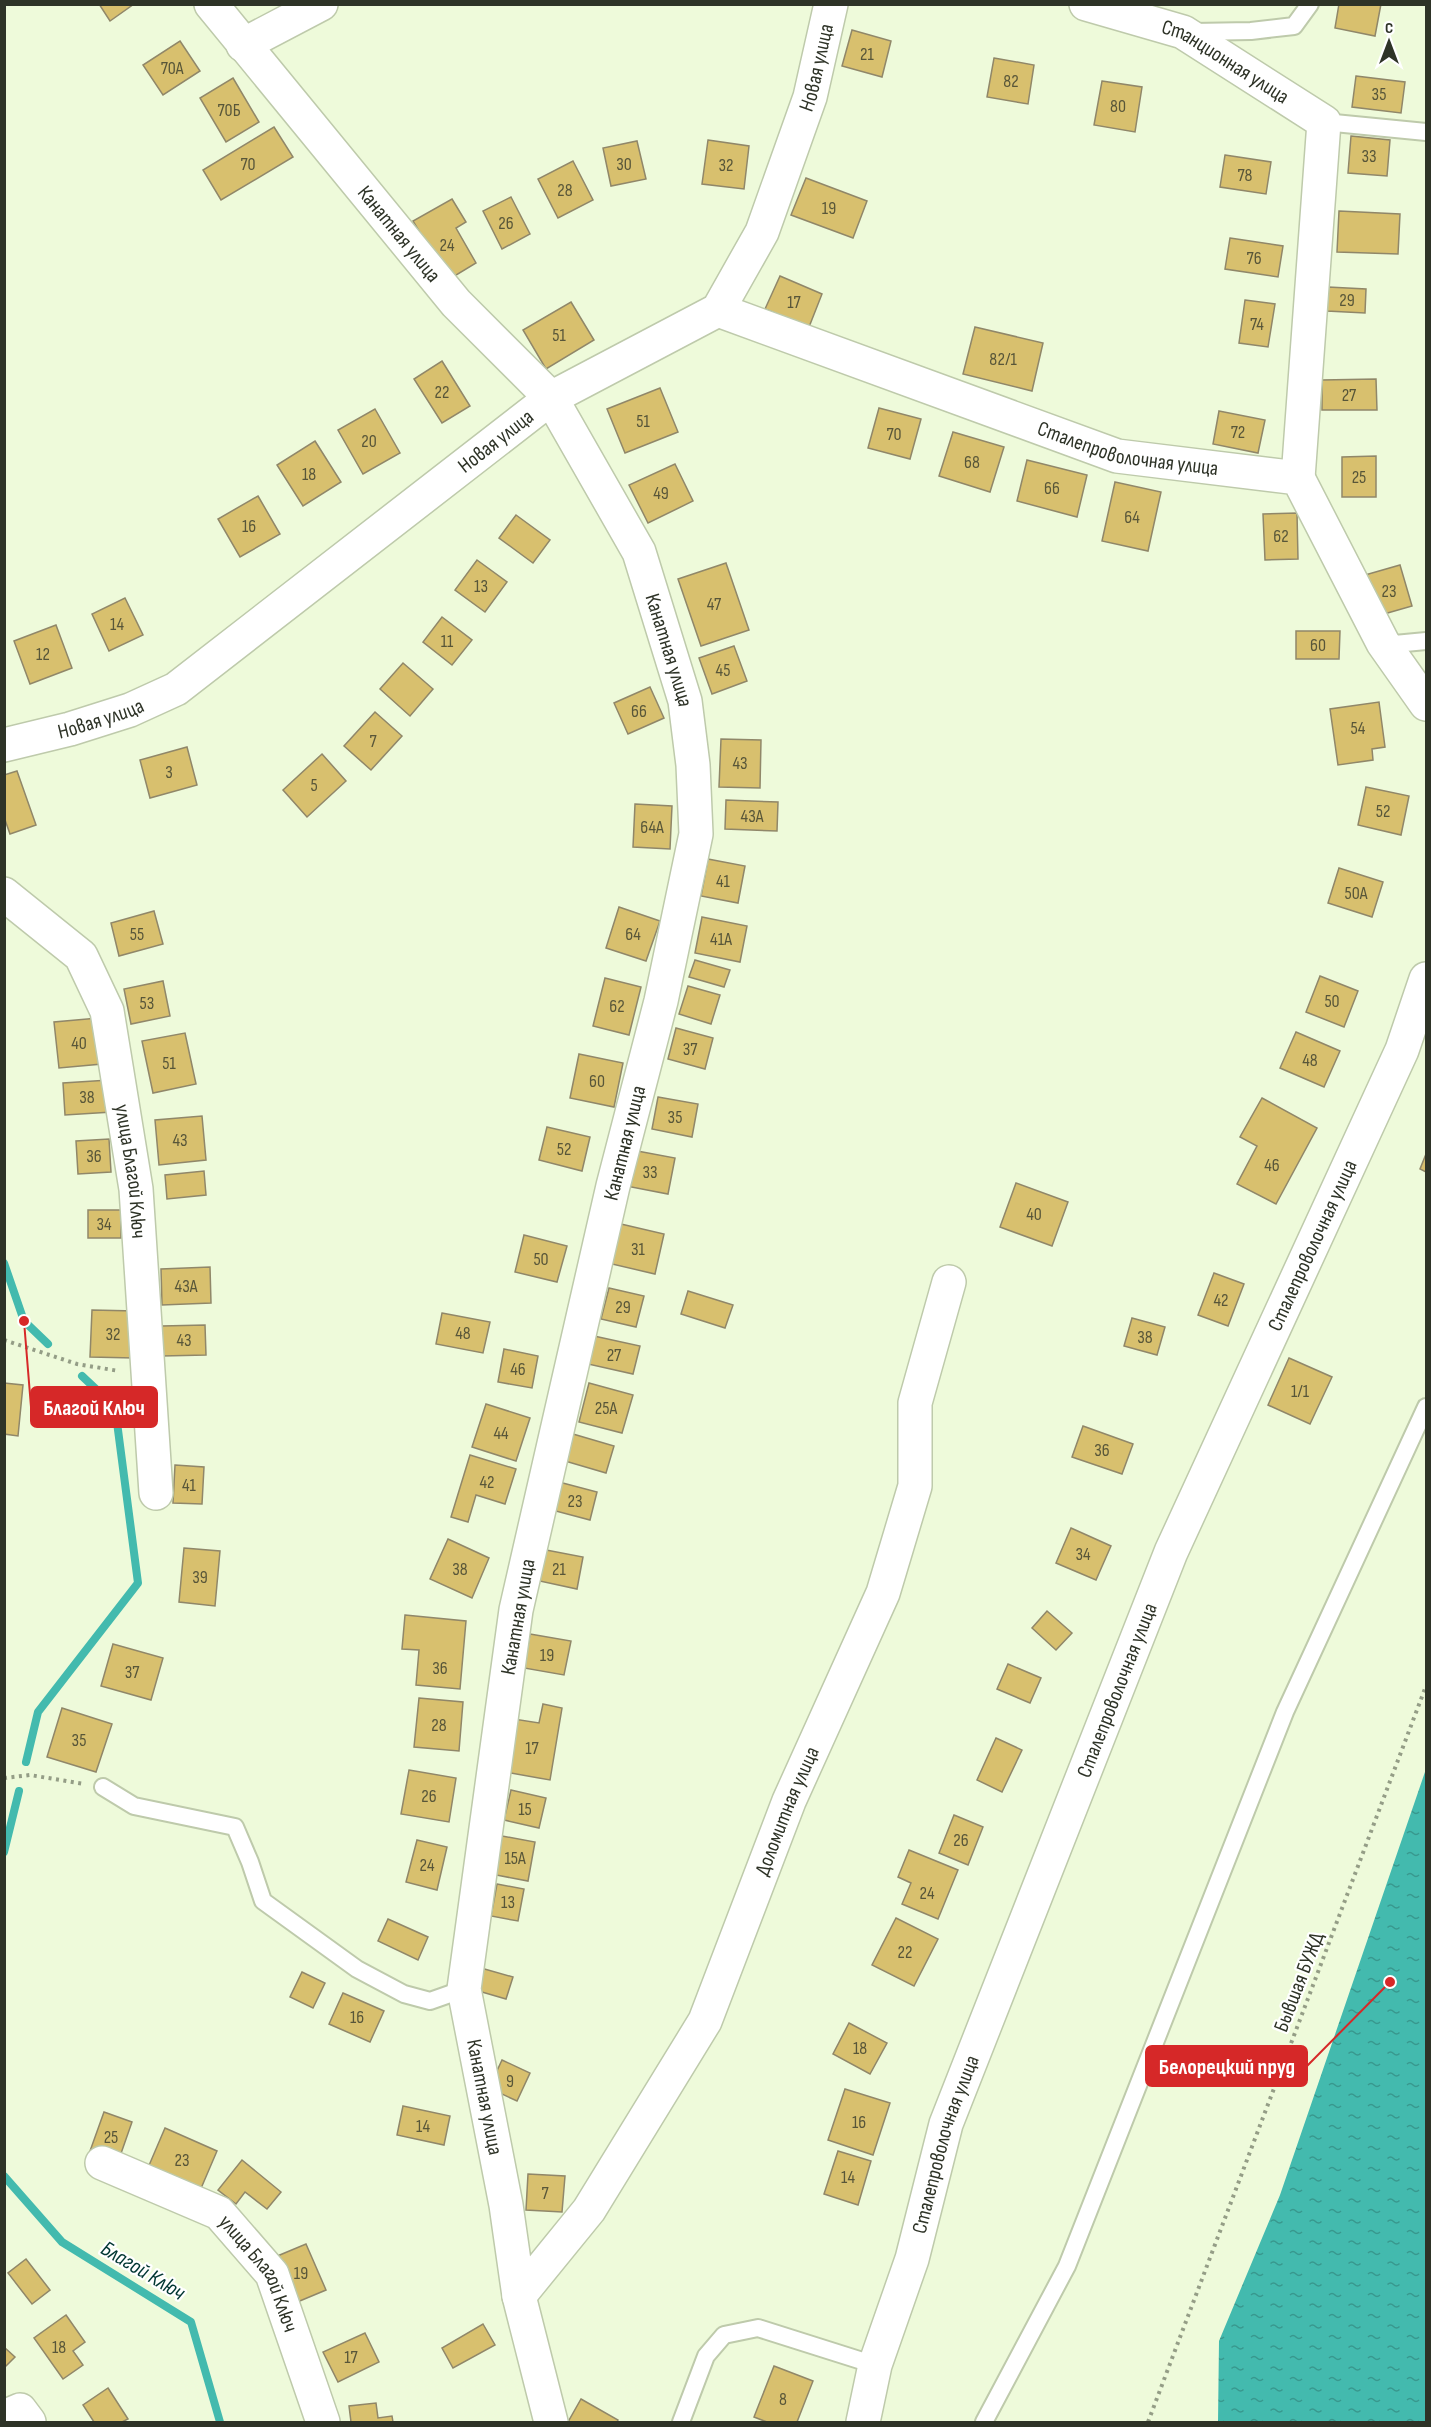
<svg xmlns="http://www.w3.org/2000/svg" width="1431" height="2427" font-family="'Sofia Sans Condensed',sans-serif">
  <style>
    .water { fill: url(#water-ripples) }
    .lines { fill: none; stroke-linecap: round; stroke-linejoin: round }
    .stream { stroke: #43baae; stroke-width: 8 }
    .building { fill: #d8c06e; stroke: #908769; stroke-width: 1.5 }
    .service-casing { stroke: #becaab; stroke-width: 20 }
    .minor-casing { stroke: #becaab; stroke-width: 36 }
    .path { stroke: #949d86; stroke-width: 4; stroke-dasharray: 3 4.5; stroke-linecap: butt }
    .service { stroke: #fff; stroke-width: 16 }
    .minor { stroke: #fff; stroke-width: 33 }
    .labels { text-anchor: middle; dominant-baseline: central; stroke-width: 4.5; stroke-linejoin: round; paint-order: stroke }
    .number-label { font-size: 18px; fill: #585639 }
    .street-label { font-size: 21px; fill: #2e3327; stroke: #fff }
    .water-label { font-size: 22px; font-style: italic; fill: #003632; stroke: #fff }
    .leader { fill: none; stroke: #d62828; stroke-width: 2 }
    .callout-dot { fill: #d62828; stroke: #fff; stroke-width: 2 }
    .callout { fill: #d62828; stroke: #d62828; stroke-width: 2 }
    .callout-label { font-size: 22px; text-anchor: middle; font-weight: bold; fill: #fff }
  </style>
  <defs>
    <pattern id="water-ripples" width="26" height="14" patternUnits="userSpaceOnUse" patternTransform="scale(1.5)"><rect width="26" height="14" fill="#43baae"/><path d="M2 4q2-2 4 0t4 0M15 11q2-2 4 0t4 0" fill="none" stroke="#38988e"/></pattern>
  </defs>
  <rect width="100%" height="100%" fill="#eefada"/>
  <polygon class="water" points="1426,1769 1426,2422 1218,2422 1219,2341 1280,2195"/>
  <g class="lines">
    <g class="stream">
      <polyline points="4,1263 24,1321 48,1344"/>
      <polyline points="26,1762 38,1712 138,1583 115,1407 82,1376"/>
      <polyline points="4,1852 19,1791"/>
      <polyline points="4,2176 62,2242 191,2322 220,2422"/>
    </g>
  </g>
  <g class="building">
    <polygon points="99,4 134,4 110,21"/>
    <polygon points="1339,4 1381,4 1375,36 1335,28"/>
    <polygon points="852,30 891,41 882,77 842,66"/>
    <polygon points="180,41 200,71 163,95 143,65"/>
    <polygon points="994,58 1034,65 1028,104 987,97"/>
    <polygon points="1356,76 1405,82 1401,113 1352,107"/>
    <polygon points="233,78 259,122 226,142 200,98"/>
    <polygon points="1102,81 1142,87 1135,132 1094,125"/>
    <polygon points="274,127 293,157 221,200 203,170"/>
    <polygon points="1351,136 1390,140 1387,176 1348,173"/>
    <polygon points="708,140 749,146 744,189 702,184"/>
    <polygon points="637,141 646,179 611,186 603,148"/>
    <polygon points="1225,155 1271,162 1266,194 1220,187"/>
    <polygon points="573,161 593,200 558,218 538,179"/>
    <polygon points="806,178 867,201 853,238 791,215"/>
    <polygon points="511,197 530,234 502,249 483,211"/>
    <polygon points="452,199 466,222 456,228 476,263 448,280 413,221"/>
    <polygon points="1339,211 1400,214 1398,254 1337,252"/>
    <polygon points="1230,238 1283,246 1278,277 1225,269"/>
    <polygon points="780,276 822,294 809,327 765,309"/>
    <polygon points="1328,287 1366,289 1365,313 1327,311"/>
    <polygon points="1245,300 1275,304 1268,347 1239,343"/>
    <polygon points="571,302 594,340 546,369 523,330"/>
    <polygon points="975,327 1043,343 1032,391 963,374"/>
    <polygon points="442,361 470,406 442,423 414,379"/>
    <polygon points="1376,379 1377,410 1322,410 1322,380"/>
    <polygon points="660,388 678,432 625,453 607,409"/>
    <polygon points="879,408 921,419 910,459 868,448"/>
    <polygon points="375,409 400,453 363,474 338,430"/>
    <polygon points="1219,411 1265,420 1258,453 1213,444"/>
    <polygon points="953,432 1004,447 990,492 939,476"/>
    <polygon points="315,441 341,482 303,506 277,465"/>
    <polygon points="1376,456 1376,497 1342,497 1342,457"/>
    <polygon points="1027,460 1087,475 1077,517 1017,501"/>
    <polygon points="675,464 693,501 648,523 629,485"/>
    <polygon points="1115,482 1161,492 1148,551 1102,541"/>
    <polygon points="258,496 280,534 240,557 218,519"/>
    <polygon points="1297,513 1298,559 1265,560 1263,514"/>
    <polygon points="516,515 550,540 533,563 499,538"/>
    <polygon points="477,560 507,582 485,612 455,590"/>
    <polygon points="726,563 749,630 701,646 678,579"/>
    <polygon points="1400,565 1412,606 1377,616 1365,575"/>
    <polygon points="125,598 143,635 109,651 92,614"/>
    <polygon points="442,617 472,640 452,665 423,642"/>
    <polygon points="56,625 72,668 30,684 14,641"/>
    <polygon points="1296,631 1340,631 1339,659 1296,659"/>
    <polygon points="734,646 747,681 712,694 699,658"/>
    <polygon points="403,663 433,689 410,716 380,689"/>
    <polygon points="650,687 664,718 628,734 614,703"/>
    <polygon points="1379,702 1385,747 1372,749 1373,760 1338,765 1330,709"/>
    <polygon points="375,712 402,736 371,770 344,746"/>
    <polygon points="721,739 761,740 760,788 719,787"/>
    <polygon points="187,747 197,785 150,798 140,760"/>
    <polygon points="322,754 346,781 307,817 283,790"/>
    <polygon points="17,771 36,825 10,834 4,817 4,775"/>
    <polygon points="1366,787 1409,796 1401,835 1358,825"/>
    <polygon points="726,800 778,802 777,831 725,829"/>
    <polygon points="635,804 672,806 670,849 633,847"/>
    <polygon points="708,859 745,866 738,903 701,896"/>
    <polygon points="1339,868 1383,882 1372,917 1328,903"/>
    <polygon points="619,907 660,921 646,961 606,948"/>
    <polygon points="154,911 163,944 119,956 111,923"/>
    <polygon points="702,917 747,926 740,962 695,953"/>
    <polygon points="695,960 730,970 724,987 689,977"/>
    <polygon points="1320,976 1358,991 1344,1027 1306,1012"/>
    <polygon points="605,978 641,987 629,1035 593,1026"/>
    <polygon points="163,981 170,1016 131,1024 124,989"/>
    <polygon points="688,986 720,995 711,1024 679,1014"/>
    <polygon points="98,1018 102,1064 59,1068 54,1022"/>
    <polygon points="676,1028 713,1038 705,1069 668,1059"/>
    <polygon points="1296,1032 1340,1051 1324,1087 1280,1068"/>
    <polygon points="185,1033 196,1084 153,1093 142,1041"/>
    <polygon points="579,1054 623,1063 614,1107 570,1098"/>
    <polygon points="109,1080 112,1112 65,1115 63,1083"/>
    <polygon points="658,1097 698,1104 692,1137 652,1129"/>
    <polygon points="1262,1098 1317,1128 1276,1204 1237,1184 1257,1146 1240,1137"/>
    <polygon points="202,1116 206,1160 159,1165 155,1120"/>
    <polygon points="547,1127 590,1137 582,1171 539,1160"/>
    <polygon points="109,1139 111,1172 78,1174 76,1141"/>
    <polygon points="632,1150 675,1158 668,1194 626,1186"/>
    <polygon points="1426,1154 1426,1172 1420,1169"/>
    <polygon points="204,1171 206,1195 167,1199 165,1175"/>
    <polygon points="1016,1183 1068,1202 1052,1246 1000,1227"/>
    <rect x="88" y="1210" width="33" height="28"/>
    <polygon points="621,1224 664,1234 655,1274 612,1264"/>
    <polygon points="524,1235 567,1246 557,1282 515,1272"/>
    <polygon points="210,1267 211,1303 162,1305 161,1269"/>
    <polygon points="1214,1273 1244,1284 1228,1326 1198,1315"/>
    <polygon points="609,1288 644,1296 636,1327 601,1319"/>
    <polygon points="688,1291 733,1305 725,1328 681,1314"/>
    <polygon points="92,1310 135,1311 134,1358 90,1357"/>
    <polygon points="442,1313 490,1322 483,1353 436,1344"/>
    <polygon points="1132,1318 1165,1327 1157,1355 1124,1346"/>
    <polygon points="205,1325 206,1355 162,1356 162,1326"/>
    <polygon points="594,1336 640,1346 633,1374 588,1364"/>
    <polygon points="504,1349 538,1356 532,1388 498,1382"/>
    <polygon points="1289,1358 1332,1377 1310,1424 1268,1405"/>
    <polygon points="4,1383 23,1385 18,1436 4,1434"/>
    <polygon points="589,1383 633,1395 622,1433 579,1422"/>
    <polygon points="486,1404 530,1418 516,1461 472,1447"/>
    <polygon points="1083,1426 1133,1444 1122,1474 1072,1457"/>
    <polygon points="573,1434 614,1446 606,1473 565,1461"/>
    <polygon points="470,1455 516,1469 505,1504 476,1495 468,1522 451,1517"/>
    <polygon points="175,1465 204,1467 202,1504 173,1503"/>
    <polygon points="559,1482 597,1492 590,1520 552,1510"/>
    <polygon points="1071,1528 1111,1546 1096,1580 1056,1563"/>
    <polygon points="448,1539 489,1558 472,1598 430,1579"/>
    <polygon points="184,1548 220,1551 215,1606 179,1602"/>
    <polygon points="541,1549 583,1557 577,1589 535,1580"/>
    <polygon points="1047,1611 1072,1633 1056,1650 1032,1628"/>
    <polygon points="405,1615 466,1621 460,1689 416,1685 419,1650 402,1649"/>
    <polygon points="530,1634 571,1641 564,1675 524,1668"/>
    <polygon points="113,1644 163,1658 151,1700 101,1686"/>
    <polygon points="1008,1664 1041,1678 1030,1703 997,1689"/>
    <polygon points="419,1698 463,1702 459,1751 414,1747"/>
    <polygon points="543,1704 562,1708 550,1780 505,1772 514,1719 539,1723"/>
    <polygon points="62,1708 112,1724 96,1772 47,1757"/>
    <polygon points="996,1738 1022,1750 1002,1792 977,1780"/>
    <polygon points="409,1770 456,1778 449,1822 401,1814"/>
    <polygon points="511,1790 546,1798 539,1828 504,1820"/>
    <polygon points="954,1815 983,1827 968,1865 939,1853"/>
    <polygon points="502,1836 535,1842 528,1881 496,1875"/>
    <polygon points="417,1840 447,1847 437,1890 406,1882"/>
    <polygon points="909,1850 958,1870 938,1919 902,1904 911,1883 898,1877"/>
    <polygon points="497,1884 524,1889 518,1921 491,1916"/>
    <polygon points="896,1918 938,1939 914,1986 872,1965"/>
    <polygon points="388,1919 428,1937 418,1960 378,1941"/>
    <polygon points="481,1968 513,1977 506,1999 475,1990"/>
    <polygon points="302,1972 325,1983 313,2008 290,1997"/>
    <polygon points="343,1993 384,2011 370,2042 329,2024"/>
    <polygon points="849,2023 887,2043 870,2074 833,2054"/>
    <polygon points="502,2060 530,2073 517,2101 489,2088"/>
    <polygon points="845,2089 890,2103 873,2155 828,2140"/>
    <polygon points="403,2106 450,2116 444,2145 397,2135"/>
    <polygon points="104,2112 132,2122 118,2162 90,2151"/>
    <polygon points="165,2128 217,2151 199,2193 147,2170"/>
    <polygon points="838,2151 871,2161 858,2205 824,2194"/>
    <polygon points="242,2160 281,2192 267,2209 245,2192 236,2204 218,2190"/>
    <polygon points="528,2174 565,2176 562,2212 526,2210"/>
    <polygon points="306,2244 326,2290 295,2303 275,2257"/>
    <polygon points="26,2259 50,2290 32,2304 8,2273"/>
    <polygon points="66,2315 85,2342 73,2351 83,2365 63,2379 34,2338"/>
    <polygon points="483,2324 495,2345 453,2368 442,2348"/>
    <polygon points="365,2333 379,2362 338,2382 323,2352"/>
    <polygon points="4,2347 15,2357 4,2368"/>
    <polygon points="774,2366 813,2381 797,2422 767,2422 754,2417"/>
    <polygon points="108,2388 128,2419 122,2422 94,2422 83,2405"/>
    <polygon points="581,2399 618,2420 617,2422 568,2422"/>
    <polygon points="376,2403 378,2418 392,2416 393,2422 351,2422 349,2406"/>
  </g>
  <g class="lines">
    <defs>
      <g id="service">
        <polyline points="1193,32 1251,31 1294,26 1310,4"/>
        <polyline points="1324,122 1426,132"/>
        <polyline points="1384,645 1426,641"/>
        <polyline points="103,1787 134,1806 235,1827 250,1862 263,1901 357,1969 404,1994 430,2001 464,1989"/>
        <polyline points="681,2422 706,2356 724,2335 758,2328 875,2365"/>
        <polyline points="984,2422 1067,2266 1285,1712 1426,1407"/>
      </g>
      <g id="minor">
        <path id="s1" d="M211 4 456 303 551 398 639 552 685 701 693 765 696 834 661 1001 613 1186 516 1610 464 1989 506 2205 519 2296 551 2422"/>
        <path id="s2" d="M1086 4 1183 32 1324 122 1298 478"/>
        <polyline points="243,45 321,4"/>
        <path id="s3" d="M718 310 1117 456 1298 478 1383 643 1426 704"/>
        <path id="s4" d="M4 745 70 729 130 710 176 689 551 398 718 310 762 232 810 97 831 4"/>
        <path id="s5" d="M4 894 81 956 107 1011 136 1189 156 1493"/>
        <path id="s6" d="M102 2163 219 2213 272 2274 323 2422"/>
        <path id="s7" d="M519 2296 589 2210 705 2021 789 1801 883 1593 915 1486V1403L949 1282"/>
        <polyline points="4,2417 20,2410 29,2422"/>
        <path id="s8" d="M863 2422 875 2365 912 2259 946 2124 1171 1552 1402 1050 1426 979"/>
      </g>
    </defs>
    <use href="#service" class="service-casing"/>
    <use href="#minor" class="minor-casing"/>
    <g class="path">
      <polyline points="4,1340 77,1364 119,1371"/>
      <polyline points="4,1778 30,1775 84,1784"/>
      <polyline points="1148,2422 1426,1686"/>
    </g>
    <use href="#service" class="service"/>
    <use href="#minor" class="minor"/>
  </g>
  <g class="labels">
    <g class="number-label">
      <text x="867" y="54">21</text>
      <text x="172" y="68">70А</text>
      <text x="1011" y="81">82</text>
      <text x="1379" y="94">35</text>
      <text x="1118" y="106">80</text>
      <text x="229" y="110">70Б</text>
      <text x="1369" y="156">33</text>
      <text x="248" y="164">70</text>
      <text x="624" y="164">30</text>
      <text x="726" y="165">32</text>
      <text x="1245" y="175">78</text>
      <text x="565" y="190">28</text>
      <text x="829" y="208">19</text>
      <text x="506" y="223">26</text>
      <text x="447" y="245">24</text>
      <text x="1254" y="258">76</text>
      <text x="1347" y="300">29</text>
      <text x="794" y="302">17</text>
      <text x="1257" y="324">74</text>
      <text x="559" y="335">51</text>
      <text x="1003" y="359">82/1</text>
      <text x="442" y="392">22</text>
      <text x="1349" y="395">27</text>
      <text x="643" y="421">51</text>
      <text x="1238" y="432">72</text>
      <text x="894" y="434">70</text>
      <text x="369" y="441">20</text>
      <text x="972" y="462">68</text>
      <text x="309" y="474">18</text>
      <text x="1359" y="477">25</text>
      <text x="1052" y="488">66</text>
      <text x="661" y="493">49</text>
      <text x="1132" y="517">64</text>
      <text x="249" y="526">16</text>
      <text x="1281" y="536">62</text>
      <text x="481" y="586">13</text>
      <text x="1389" y="591">23</text>
      <text x="714" y="604">47</text>
      <text x="117" y="624">14</text>
      <text x="447" y="641">11</text>
      <text x="1318" y="645">60</text>
      <text x="43" y="654">12</text>
      <text x="723" y="670">45</text>
      <text x="639" y="711">66</text>
      <text x="1358" y="728">54</text>
      <text x="373" y="741">7</text>
      <text x="740" y="763">43</text>
      <text x="169" y="772">3</text>
      <text x="314" y="785">5</text>
      <text x="1383" y="811">52</text>
      <text x="752" y="816">43А</text>
      <text x="652" y="827">64А</text>
      <text x="723" y="881">41</text>
      <text x="1356" y="893">50А</text>
      <text x="137" y="934">55</text>
      <text x="633" y="934">64</text>
      <text x="721" y="939">41А</text>
      <text x="1332" y="1001">50</text>
      <text x="147" y="1003">53</text>
      <text x="617" y="1006">62</text>
      <text x="79" y="1043">40</text>
      <text x="690" y="1049">37</text>
      <text x="1310" y="1060">48</text>
      <text x="169" y="1063">51</text>
      <text x="597" y="1081">60</text>
      <text x="87" y="1097">38</text>
      <text x="675" y="1117">35</text>
      <text x="180" y="1140">43</text>
      <text x="564" y="1149">52</text>
      <text x="94" y="1156">36</text>
      <text x="1272" y="1165">46</text>
      <text x="650" y="1172">33</text>
      <text x="1034" y="1214">40</text>
      <text x="104" y="1224">34</text>
      <text x="638" y="1249">31</text>
      <text x="541" y="1259">50</text>
      <text x="186" y="1286">43А</text>
      <text x="1221" y="1300">42</text>
      <text x="623" y="1307">29</text>
      <text x="463" y="1333">48</text>
      <text x="113" y="1334">32</text>
      <text x="1145" y="1337">38</text>
      <text x="184" y="1340">43</text>
      <text x="614" y="1355">27</text>
      <text x="518" y="1369">46</text>
      <text x="1300" y="1391">1/1</text>
      <text x="606" y="1408">25А</text>
      <text x="501" y="1433">44</text>
      <text x="1102" y="1450">36</text>
      <text x="487" y="1482">42</text>
      <text x="189" y="1485">41</text>
      <text x="575" y="1501">23</text>
      <text x="1083" y="1554">34</text>
      <text x="460" y="1569">38</text>
      <text x="559" y="1569">21</text>
      <text x="200" y="1577">39</text>
      <text x="547" y="1655">19</text>
      <text x="440" y="1668">36</text>
      <text x="132" y="1672">37</text>
      <text x="439" y="1725">28</text>
      <text x="79" y="1740">35</text>
      <text x="532" y="1748">17</text>
      <text x="429" y="1796">26</text>
      <text x="525" y="1809">15</text>
      <text x="961" y="1840">26</text>
      <text x="515" y="1858">15А</text>
      <text x="427" y="1865">24</text>
      <text x="927" y="1893">24</text>
      <text x="508" y="1902">13</text>
      <text x="905" y="1952">22</text>
      <text x="357" y="2017">16</text>
      <text x="860" y="2048">18</text>
      <text x="510" y="2081">9</text>
      <text x="859" y="2122">16</text>
      <text x="423" y="2126">14</text>
      <text x="111" y="2137">25</text>
      <text x="182" y="2160">23</text>
      <text x="848" y="2177">14</text>
      <text x="545" y="2193">7</text>
      <text x="301" y="2273">19</text>
      <text x="59" y="2347">18</text>
      <text x="351" y="2357">17</text>
      <text x="783" y="2399">8</text>
    </g>
    <g class="street-label">
      <text stroke="none"><textPath href="#s2" startOffset="152">Станционная улица</textPath></text>
      <text stroke="none"><textPath href="#s4" startOffset="1108">Новая улица</textPath></text>
      <text stroke="none"><textPath href="#s1" startOffset="297">Канатная улица</textPath></text>
      <text stroke="none"><textPath href="#s4" startOffset="586">Новая улица</textPath></text>
      <text stroke="none"><textPath href="#s3" startOffset="434">Сталепроволочная улица</textPath></text>
      <text stroke="none"><textPath href="#s1" startOffset="801">Канатная улица</textPath></text>
      <text stroke="none"><textPath href="#s4" startOffset="100">Новая улица</textPath></text>
      <text transform="translate(625 1143) rotate(-76)">Канатная улица</text>
      <text stroke="none"><textPath href="#s5" startOffset="322">улица Благой Ключ</textPath></text>
      <text stroke="none"><textPath href="#s8" startOffset="1262">Сталепроволочная улица</textPath></text>
      <text transform="translate(518 1617) rotate(-80)">Канатная улица</text>
      <text stroke="none"><textPath href="#s8" startOffset="776">Сталепроволочная улица</textPath></text>
      <text stroke="none"><textPath href="#s7" startOffset="558">Доломитная улица</textPath></text>
      <text transform="translate(1299 1982) rotate(-69)">Бывшая БУЖД</text>
      <text stroke="none"><textPath href="#s1" startOffset="2277">Канатная улица</textPath></text>
      <text stroke="none"><textPath href="#s8" startOffset="290">Сталепроволочная улица</textPath></text>
      <text stroke="none"><textPath href="#s6" startOffset="201">улица Благой Ключ</textPath></text>
    </g>
    <g class="water-label">
      <text transform="translate(143 2271) rotate(31)">Благой Ключ</text>
    </g>
  </g>
  <path class="leader" d="M24 1321L31 1407M1390 1982L1307 2066"/>
  <g class="callout-dot">
    <circle cx="24" cy="1321" r="6"/>
    <circle cx="1390" cy="1982" r="6"/>
  </g>
  <g class="callout">
    <rect x="31" y="1387" width="126" height="40" rx="6"/>
    <rect x="1146" y="2046" width="161" height="40" rx="6"/>
  </g>
  <g class="callout-label">
    <text x="94" y="1415">Благой Ключ</text>
    <text x="1227" y="2074">Белорецкий пруд</text>
  </g>
  <rect width="1431" height="2427" fill="none" stroke="#2e3327" stroke-width="12"/>
  <g transform="translate(1389 42)" stroke="#ffffff" stroke-width="4.5" paint-order="stroke">
  <path d="M0-4.5L10 22L0 15L-10 22Z" fill="#2e3327"/>
  <text y="-9" font-size="16" font-weight="bold" text-anchor="middle" fill="#2e3327">С</text>
  </g>
</svg>
